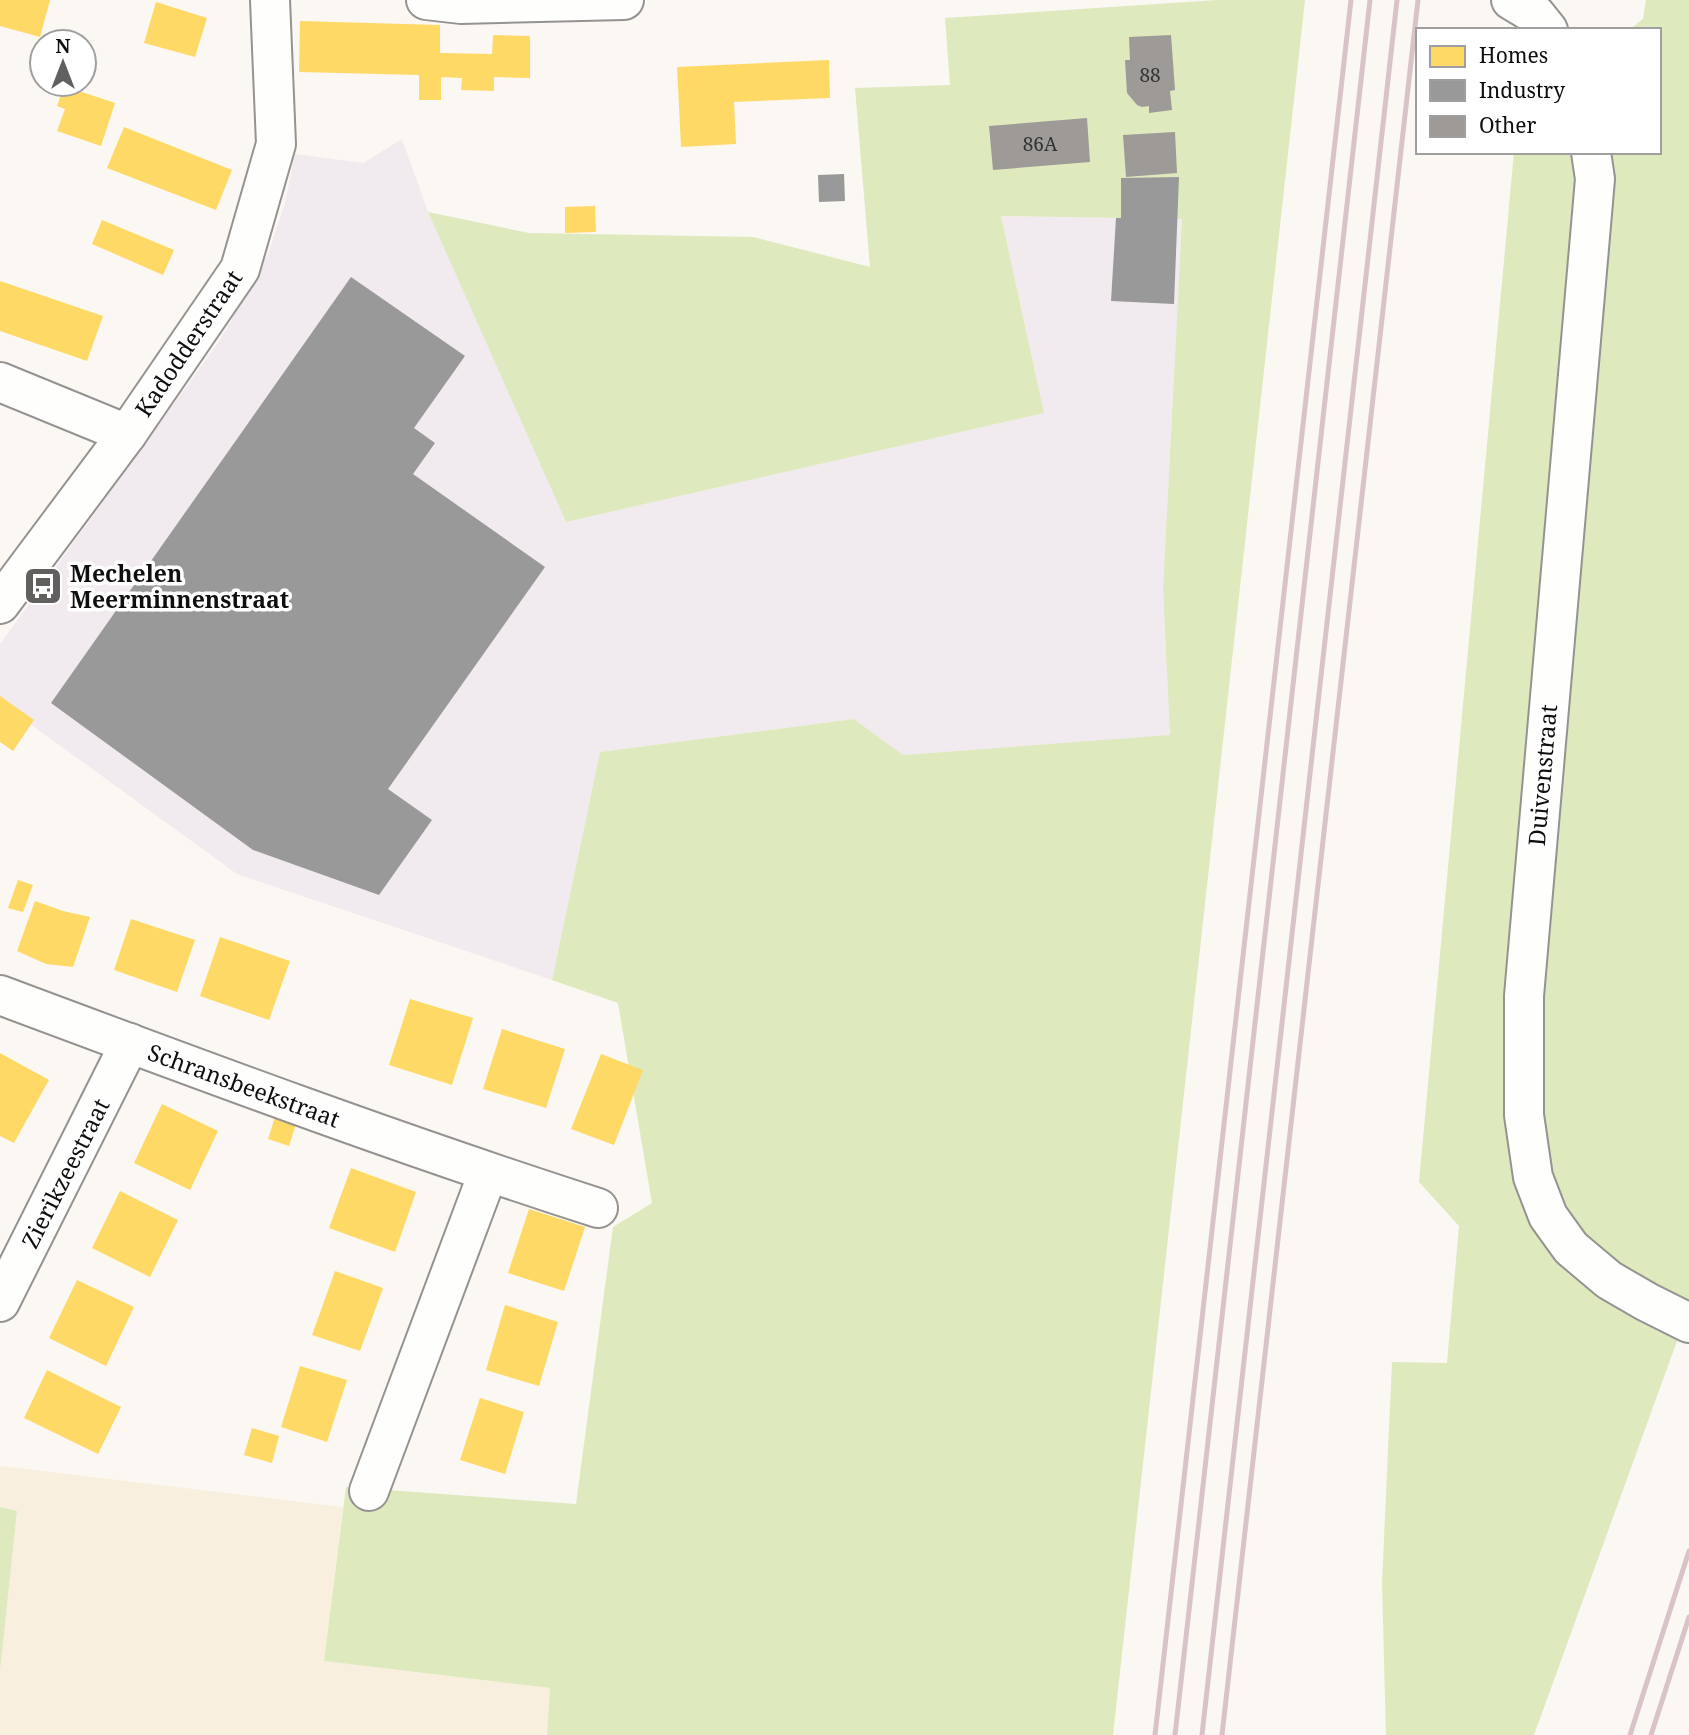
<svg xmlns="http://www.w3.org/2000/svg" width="1689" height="1735" font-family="'Noto Serif',serif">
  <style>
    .industrial { fill: #f1ebef }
    .farmland { fill: #f9efde }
    .forest { fill: #dee9be }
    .homes { fill: #ffd966 }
    .industry { fill: #999 }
    .building { fill: #9e9a98 }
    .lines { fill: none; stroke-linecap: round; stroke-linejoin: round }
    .minor-casing { stroke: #959391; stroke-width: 42 }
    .minor { stroke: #fefefd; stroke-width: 38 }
    .rail { stroke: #d8c4c8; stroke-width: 5 }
    .labels { text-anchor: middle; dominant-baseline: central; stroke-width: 7; stroke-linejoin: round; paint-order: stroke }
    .number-label { font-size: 19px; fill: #323130 }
    .street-label { font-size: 23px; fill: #0e0e0e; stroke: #fff }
    .poi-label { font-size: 23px; font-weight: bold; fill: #0e0e0e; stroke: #fff; text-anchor: start }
  </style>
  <rect width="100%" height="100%" fill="#fbf7f2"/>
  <polygon class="industrial" points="402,139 428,212 566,522 1044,413 1001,216 1182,219 1163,590 1170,736 903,755 854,719 600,752 552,980 237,874 0,702 0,644 220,340 268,254 285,203 295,154 363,163"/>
  <polygon class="farmland" points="0,1466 343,1507 324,1661 550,1688 547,1735 0,1735 0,1671 17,1511 0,1507"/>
  <g class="forest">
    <polygon points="1218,0 1305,0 1113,1735 547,1735 550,1688 324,1661 346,1487 576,1504 613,1227 652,1203 618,1003 552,980 600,752 854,719 903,755 1170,735 1163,590 1182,219 1001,216 1044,413 566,522 428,212 529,233 753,237 870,267 855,88 950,85 945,18"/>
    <polygon points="1646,0 1689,0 1689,1308 1534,1735 1386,1735 1382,1583 1392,1362 1447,1363 1459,1226 1419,1182 1514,152 1659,152 1659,30 1629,30 1643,19"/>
    <polygon points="0,1507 17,1511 0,1671"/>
  </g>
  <g class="homes">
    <polygon points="0,0 50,0 40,37 0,26"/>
    <polygon points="156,2 207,18 195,57 144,43"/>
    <polygon points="300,21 440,25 440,53 492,54 493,35 530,36 530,78 494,77 494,91 461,90 462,78 441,77 441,100 419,100 419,75 299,72"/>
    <polygon points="829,60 830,98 734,102 736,144 681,147 677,67"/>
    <polygon points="64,86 115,103 101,146 57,131 65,109 57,106"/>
    <polygon points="124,127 232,170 216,210 107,168"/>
    <polygon points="595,206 596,232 565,233 565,207"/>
    <polygon points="102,220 174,250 163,275 92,244"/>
    <polygon points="0,281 103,316 87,361 0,331"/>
    <polygon points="0,696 34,720 13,751 0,742"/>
    <polygon points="18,880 33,885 23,912 8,908"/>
    <polygon points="35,901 63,911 90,917 73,967 46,964 17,951"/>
    <polygon points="131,919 195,940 177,992 114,970"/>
    <polygon points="220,937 290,961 269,1020 200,996"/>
    <polygon points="410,999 473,1018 452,1085 389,1065"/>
    <polygon points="502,1029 565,1049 546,1108 483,1089"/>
    <polygon points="0,1053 49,1080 14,1143 0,1136"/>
    <polygon points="601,1054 643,1070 614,1145 571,1129"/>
    <polygon points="162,1104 218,1131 190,1190 134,1163"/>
    <polygon points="275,1117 296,1124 289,1146 268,1139"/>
    <polygon points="351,1168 416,1192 395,1252 329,1228"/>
    <polygon points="120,1191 178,1220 150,1277 92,1248"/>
    <polygon points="529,1209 585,1227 564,1291 508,1273"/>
    <polygon points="335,1271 383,1288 360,1351 312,1335"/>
    <polygon points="77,1280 134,1307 106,1366 49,1338"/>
    <polygon points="505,1305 558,1322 539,1386 486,1370"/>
    <polygon points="300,1366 347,1380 327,1442 281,1427"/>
    <polygon points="47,1370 121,1407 98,1454 24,1418"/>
    <polygon points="480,1398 524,1412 505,1474 460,1460"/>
    <polygon points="252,1428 279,1436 272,1463 244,1455"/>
  </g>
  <g class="industry">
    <polygon points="844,174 845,201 819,202 818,175"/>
    <polygon points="1179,177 1174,304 1111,301 1116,218 1121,218 1121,178"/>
    <polygon points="351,277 465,356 414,428 435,443 413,474 545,567 388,789 432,820 379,895 253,850 51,703"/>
  </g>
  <g class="building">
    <polygon points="1171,35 1175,90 1170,91 1172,110 1149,113 1149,106 1142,107 1137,105 1127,93 1125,60 1130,60 1129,37"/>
    <polygon points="1087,118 1090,162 993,170 989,126"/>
    <polygon points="1175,132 1177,173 1126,177 1123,135"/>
  </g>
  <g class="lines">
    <defs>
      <g id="minor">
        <polyline points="426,0 461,4 624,0"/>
        <polyline points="1511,0 1536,15 1548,30"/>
        <polyline points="1591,152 1595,179 1524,996 1524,1115 1533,1177 1548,1216 1571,1248 1609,1280 1647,1302 1689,1323"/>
        <polyline points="0,382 127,434"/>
        <polyline points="0,604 127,434 240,269 276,144 270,0"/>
        <path d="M0 995C198 1069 396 1143 598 1208"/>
        <polyline points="0,1302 130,1043"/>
        <polyline points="369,1491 488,1173"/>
      </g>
    </defs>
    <use href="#minor" class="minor-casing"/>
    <use href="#minor" class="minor"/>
    <g class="rail">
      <polyline points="1155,1735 1351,0"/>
      <polyline points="1175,1735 1370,0"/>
      <polyline points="1202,1735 1397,0"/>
      <polyline points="1222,1735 1418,0"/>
      <polyline points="1630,1735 1689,1551"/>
      <polyline points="1651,1735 1689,1617"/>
    </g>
  </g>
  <defs>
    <symbol id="bus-square" viewBox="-11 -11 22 22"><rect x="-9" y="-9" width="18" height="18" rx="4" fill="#61605e" stroke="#fff"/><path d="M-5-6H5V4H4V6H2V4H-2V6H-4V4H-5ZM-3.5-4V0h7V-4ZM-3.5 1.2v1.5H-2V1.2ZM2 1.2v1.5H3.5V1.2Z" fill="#fff"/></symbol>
  </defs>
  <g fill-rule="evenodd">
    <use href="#bus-square" x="21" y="564" width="44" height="44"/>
  </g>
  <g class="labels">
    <g class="number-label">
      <text x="1150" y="75">88</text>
      <text x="1040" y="144">86A</text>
    </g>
    <g class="street-label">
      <text transform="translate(188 343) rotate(-56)">Kadodderstraat</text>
      <text transform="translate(1542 775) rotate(-85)">Duivenstraat</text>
      <text transform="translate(244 1085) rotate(20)">Schransbeekstraat</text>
      <text transform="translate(65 1173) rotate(-63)">Zierikzeestraat</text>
    </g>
    <g class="poi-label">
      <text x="70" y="573">Mechelen<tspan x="70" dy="26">Meerminnenstraat</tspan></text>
    </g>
  </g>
  <rect x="1416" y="28" width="245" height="126" fill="#ffffff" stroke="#9f9f9f" stroke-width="2"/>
  <rect x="1430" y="46" width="35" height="21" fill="#ffd966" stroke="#9f9f9f" stroke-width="2"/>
  <text x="1479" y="63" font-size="21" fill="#0e0e0e">Homes</text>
  <rect x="1430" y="80" width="35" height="21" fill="#999999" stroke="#9f9f9f" stroke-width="2"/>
  <text x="1479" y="98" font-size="21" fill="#0e0e0e">Industry</text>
  <rect x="1430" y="116" width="35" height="21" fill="#9e9a98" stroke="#9f9f9f" stroke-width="2"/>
  <text x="1479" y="133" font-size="21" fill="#0e0e0e">Other</text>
  <g transform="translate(63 63)"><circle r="33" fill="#ffffff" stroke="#9f9f9f" stroke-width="2"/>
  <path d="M0-5L12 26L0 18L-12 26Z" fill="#61605e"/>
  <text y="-10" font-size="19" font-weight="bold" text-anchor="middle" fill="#0e0e0e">N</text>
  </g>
</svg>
